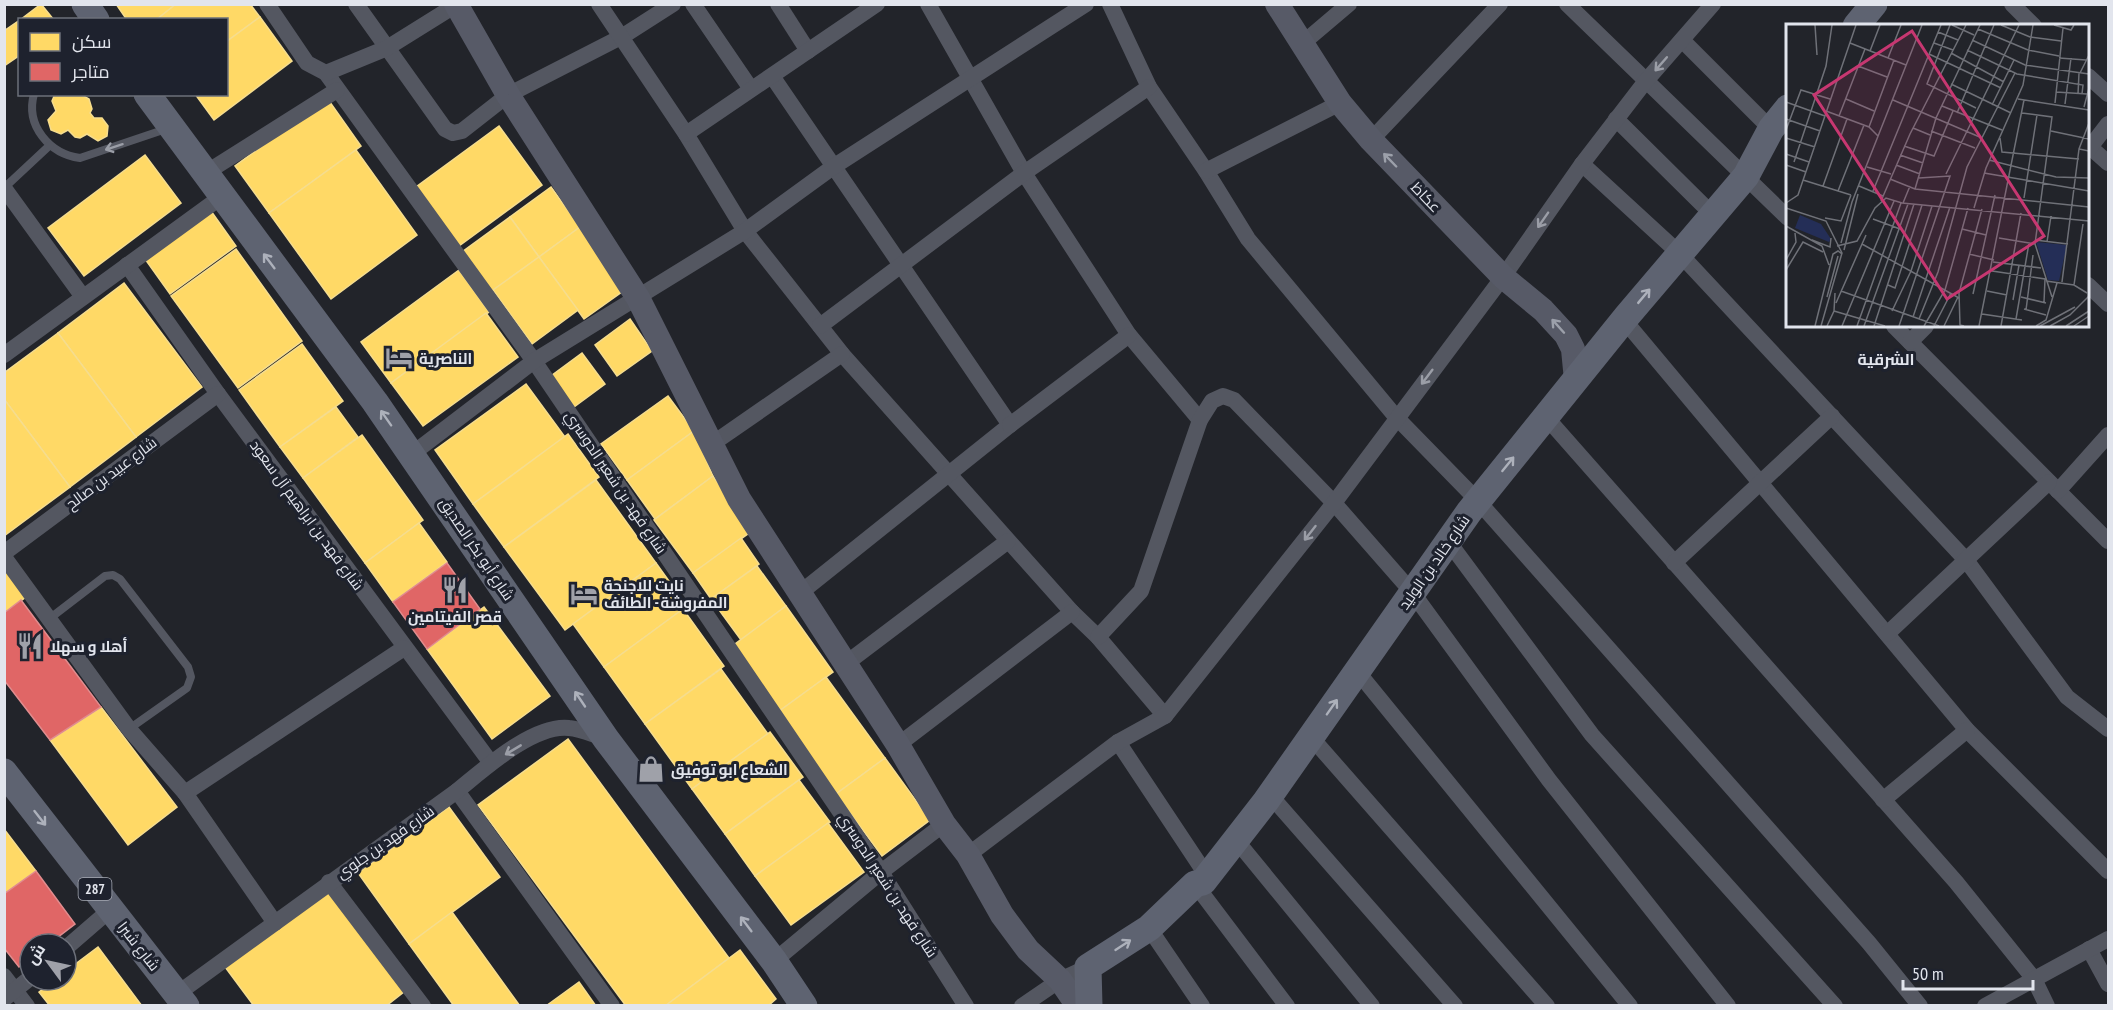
<svg xmlns="http://www.w3.org/2000/svg" width="2113" height="1010" font-family="'PT Sans Narrow',Cairo,sans-serif">
  <style>
    .homes { fill: #ffd966; stroke: #f6dd8e; stroke-width: 1.5 }
    .shops { fill: #e06666; stroke: #e18c8e; stroke-width: 1.5 }
    .lines { fill: none; stroke-linecap: round; stroke-linejoin: round }
    .lane { stroke: #545761; stroke-width: 8 }
    .street { stroke: #545761; stroke-width: 16 }
    .secondary { stroke: #575a67; stroke-width: 24 }
    .primary { stroke: #5e6371; stroke-width: 27 }
    .oneway { stroke: #9b9ea7 }
    .oneway2 { stroke: #9ca0aa }
    .oneway3 { stroke: #adb1bb }
    .labels { text-anchor: middle; dominant-baseline: central; stroke-width: 6; stroke-linejoin: round; paint-order: stroke }
    .shield { fill: #1e222e; stroke: #a7aab4; stroke-width: 1.5 }
    .shield-label { font-size: 14px; font-weight: bold; fill: #e2e5ed }
    .street-label { font-size: 15px; fill: #e2e5ed; stroke: #1e222e }
    .poi-label { font-size: 15px; font-weight: bold; fill: #e2e5ed; stroke: #1e222e; text-anchor: start }
    .neighbourhood-label { font-size: 16px; font-weight: bold; fill: #e2e5ed; stroke: #1e222e }
    .inset-road { fill: none; stroke: #6f7178; stroke-width: 1.5 }
    .view { fill: #c73771; fill-opacity: 0.15; stroke: #c73771; stroke-width: 3 }
    .inset-edge { fill: none; stroke: #e2e5ed; stroke-width: 3 }
  </style>
  <rect width="100%" height="100%" fill="#22242a"/>
  <g class="homes">
    <polygon points="41,4 54,20 20,20"/>
    <polygon points="116,4 176,4 156,20 127,20"/>
    <polygon points="176,4 250,4 260,17 226,42 226,20 156,20"/>
    <polygon points="260,17 292,61 214,120 195,94 226,94 226,42"/>
    <polygon points="20,20 20,55 4,66 4,31"/>
    <polygon points="55,94 80,94 89,99 92,109 90,113 94,118 102,118 108,126 107,136 98,141 87,134 80,138 75,137 68,130 61,134 51,130 48,120 56,111 52,101"/>
    <polygon points="327,98 361,146 269,213 235,166"/>
    <polygon points="499,126 542,185 459,246 416,187"/>
    <polygon points="356,150 417,235 331,299 269,213"/>
    <polygon points="145,155 181,203 84,276 48,228"/>
    <polygon points="551,187 580,227 539,257 510,217"/>
    <polygon points="211,211 236,246 170,294 145,259"/>
    <polygon points="510,217 539,257 491,292 462,252"/>
    <polygon points="580,227 626,289 584,319 539,257"/>
    <polygon points="236,249 302,341 238,388 171,296"/>
    <polygon points="539,257 578,310 532,344 493,290"/>
    <polygon points="459,270 489,312 391,383 361,342"/>
    <polygon points="124,283 202,387 136,437 58,333"/>
    <polygon points="486,313 518,357 423,426 391,383"/>
    <polygon points="630,319 652,351 617,376 595,345"/>
    <polygon points="58,333 136,437 70,487 4,399 4,373"/>
    <polygon points="302,344 343,401 280,447 239,390"/>
    <polygon points="582,353 605,384 574,407 551,376"/>
    <polygon points="526,384 565,437 473,504 435,450"/>
    <polygon points="668,396 694,431 627,480 601,444"/>
    <polygon points="4,399 70,487 4,536"/>
    <polygon points="336,407 358,437 303,478 280,447"/>
    <polygon points="694,431 713,476 655,519 627,480"/>
    <polygon points="568,434 599,477 504,547 473,504"/>
    <polygon points="362,435 423,520 365,563 303,478"/>
    <polygon points="713,476 752,531 693,573 654,520"/>
    <polygon points="596,480 656,563 565,630 504,547"/>
    <polygon points="419,523 447,562 393,602 365,563"/>
    <polygon points="741,538 759,564 711,599 693,573"/>
    <polygon points="656,563 687,606 604,667 573,624"/>
    <polygon points="757,566 786,606 741,640 711,599"/>
    <polygon points="4,568 26,597 4,613"/>
    <polygon points="786,606 833,672 778,712 731,647"/>
    <polygon points="484,607 550,696 492,739 427,649"/>
    <polygon points="683,609 724,666 645,724 604,667"/>
    <polygon points="721,669 768,734 692,789 645,724"/>
    <polygon points="826,677 885,758 836,794 778,712"/>
    <polygon points="101,707 177,807 128,845 50,740"/>
    <polygon points="770,732 803,777 725,834 692,789"/>
    <polygon points="568,739 729,958 665,1006 626,1006 478,805"/>
    <polygon points="885,758 930,820 882,856 836,794"/>
    <polygon points="799,780 830,822 755,876 725,834"/>
    <polygon points="449,807 500,877 409,944 358,873"/>
    <polygon points="828,823 864,872 791,925 755,876"/>
    <polygon points="4,829 36,871 4,894"/>
    <polygon points="327,889 405,991 386,1006 254,1006 225,967"/>
    <polygon points="452,912 520,1006 454,1006 409,944"/>
    <polygon points="98,947 142,1006 50,1006 39,992 54,980 66,980 66,971"/>
    <polygon points="740,950 776,999 768,1006 665,1006"/>
    <polygon points="579,982 596,1006 546,1006"/>
  </g>
  <g class="shops">
    <polygon points="447,563 480,609 427,649 393,602"/>
    <polygon points="21,600 101,707 50,740 4,680 4,613"/>
    <polygon points="36,871 75,924 49,944 30,944 30,959 19,967 4,948 4,894"/>
  </g>
  <g class="lines">
    <g class="lane">
      <path d="M34 94C25 126 50 154 80 158L169 128"/>
      <polyline points="4,188 49,146"/>
      <polyline points="49,619 105,576 113,575 120,579 188,667 191,677 187,688 129,729"/>
    </g>
    <g class="street">
      <polyline points="267,4 307,63 326,73 534,361 881,872 966,1006"/>
      <polyline points="356,4 445,129 453,133 462,131 508,95 623,36 673,4"/>
      <polyline points="599,4 686,134 745,231 842,354 1072,612 1098,637 1165,716"/>
      <polyline points="693,4 751,89"/>
      <polyline points="778,4 808,51"/>
      <polyline points="928,4 1024,173 1129,335 1200,420"/>
      <polyline points="1110,4 1149,87 1206,171 1248,239 1396,417 1478,501 1869,943 1920,1006"/>
      <polyline points="1567,4 1788,218"/>
      <polyline points="2012,4 2034,26"/>
      <polyline points="1682,40 1771,129"/>
      <polyline points="1303,43 1349,4"/>
      <polyline points="326,73 387,48 456,5"/>
      <polyline points="772,76 1010,425 800,593"/>
      <polyline points="2088,76 2108,94"/>
      <polyline points="1616,119 1713,215"/>
      <polyline points="686,134 877,4"/>
      <polyline points="1371,140 1500,4"/>
      <polyline points="2090,147 2108,163"/>
      <polyline points="2088,150 2108,124"/>
      <polyline points="1582,164 1680,254 1966,560 2067,697 2108,729"/>
      <polyline points="1206,171 1340,103"/>
      <polyline points="204,174 337,90"/>
      <polyline points="4,188 83,297"/>
      <polyline points="127,265 218,394 491,763"/>
      <polyline points="2088,285 2108,304"/>
      <polyline points="1624,320 1967,730 2108,871"/>
      <polyline points="820,326 1024,173 1149,87"/>
      <polyline points="1894,326 2108,541"/>
      <polyline points="1910,342 1926,326"/>
      <polyline points="4,355 221,197"/>
      <polyline points="1546,417 1956,882 2034,979 2047,1006"/>
      <polyline points="1010,425 1129,335"/>
      <polyline points="712,444 842,354"/>
      <polyline points="412,454 534,361 745,231 833,167 1086,4"/>
      <polyline points="2058,491 2108,435"/>
      <polyline points="1448,541 1592,735 1835,1006"/>
      <polyline points="4,553 218,394"/>
      <polyline points="4,557 129,729 185,793 275,923"/>
      <polyline points="1674,563 1832,416"/>
      <polyline points="1887,634 2049,482"/>
      <polyline points="1098,637 1141,591 1200,420 1212,401 1223,396 1234,400 1334,503 1412,592 1549,780 1728,1006"/>
      <polyline points="844,665 1008,541"/>
      <polyline points="1357,671 1630,1006"/>
      <polyline points="1311,737 1547,1006"/>
      <polyline points="1118,742 1207,876"/>
      <polyline points="898,745 1072,612"/>
      <polyline points="457,791 612,1006"/>
      <polyline points="185,793 404,648"/>
      <polyline points="1270,795 1455,1006"/>
      <polyline points="1883,800 1967,730"/>
      <polyline points="1236,840 1372,1006"/>
      <polyline points="968,855 1118,742 1165,716 1334,503 1503,277 1582,164 1645,82 1713,4"/>
      <polyline points="329,882 423,1006"/>
      <polyline points="1195,884 1287,1006"/>
      <polyline points="1149,928 1202,1006"/>
      <polyline points="66,948 111,909"/>
      <polyline points="2089,949 2108,984"/>
      <polyline points="774,961 881,872 944,824"/>
      <polyline points="4,976 27,1006"/>
      <path d="M177 994 457 791C483 770 533 724 569 728 581 729 594 735 605 738"/>
      <polyline points="4,999 30,978"/>
      <polyline points="1022,1006 1060,980 1088,967"/>
      <polyline points="1985,1006 2108,939"/>
    </g>
    <g class="secondary">
      <polyline points="456,4 508,95 638,298 739,499 898,745 944,824 968,855 1002,915 1028,950 1060,980 1078,1006"/>
      <polyline points="1277,4 1340,103 1371,140 1503,277 1543,310 1566,335 1573,349 1576,380"/>
    </g>
    <g class="primary">
      <polyline points="85,4 96,20"/>
      <polyline points="1856,26 1874,4"/>
      <polyline points="147,94 375,402 606,739 774,961 804,1006"/>
      <polyline points="4,772 186,1006"/>
      <polyline points="1089,1006 1088,967 1149,928 1195,884 1203,882 1266,801 1469,512 1627,316 1746,176 1771,129 1788,108"/>
    </g>
  </g>
  <defs><path id="oneway-shaft" d="M-6 0H5M1.5-3L5.5 0L1.5 3" fill="none" stroke-width="1.6" stroke-linecap="round" stroke-linejoin="round" transform="scale(1.5)"/></defs>
  <g class="oneway">
    <use href="#oneway-shaft" transform="translate(1661 64) rotate(131)"/>
    <use href="#oneway-shaft" transform="translate(114 147) rotate(162)"/>
    <use href="#oneway-shaft" transform="translate(1543 220) rotate(125)"/>
    <use href="#oneway-shaft" transform="translate(1427 377) rotate(127)"/>
    <use href="#oneway-shaft" transform="translate(1310 533) rotate(128)"/>
    <use href="#oneway-shaft" transform="translate(513 750) rotate(149)"/>
  </g>
  <g class="oneway2">
    <use href="#oneway-shaft" transform="translate(1390 160) rotate(-134)"/>
    <use href="#oneway-shaft" transform="translate(1558 326) rotate(-132)"/>
  </g>
  <g class="oneway3">
    <use href="#oneway-shaft" transform="translate(269 261) rotate(-127)"/>
    <use href="#oneway-shaft" transform="translate(1644 296) rotate(-50)"/>
    <use href="#oneway-shaft" transform="translate(386 418) rotate(-125)"/>
    <use href="#oneway-shaft" transform="translate(1508 464) rotate(-51)"/>
    <use href="#oneway-shaft" transform="translate(580 699) rotate(-124)"/>
    <use href="#oneway-shaft" transform="translate(1332 707) rotate(-55)"/>
    <use href="#oneway-shaft" transform="translate(40 818) rotate(52)"/>
    <use href="#oneway-shaft" transform="translate(746 924) rotate(-127)"/>
    <use href="#oneway-shaft" transform="translate(1123 945) rotate(-33)"/>
  </g>
  <defs>
    <symbol id="hotel-bare" viewBox="-9 -9 18 18"><path d="M-6-4.5h1.5V1H6V5H4.5V3h-9V5H-6ZM-4 0a1.8 1.8 0 1 1 3.6 0ZM.5 0V-2.5h3Q6-2.5 6 0Z" fill="#9fa1a9" stroke="#1e222e" stroke-width="2.5" paint-order="stroke"/></symbol>
    <symbol id="restaurant-bare" viewBox="-9 -9 18 18"><path d="M-5-6h1v4h1v-4h1v4h1v-4h1v5L-1.5 .5V6h-2V.5L-5-1ZM5-6V6H3V1.5H1.5Q1.5-4 5-6Z" fill="#9fa1a9" stroke="#1e222e" stroke-width="2.5" paint-order="stroke"/></symbol>
    <symbol id="shop-bare" viewBox="-9 -9 18 18"><path d="M-5-2.5h2.3a2.7 3.5 0 0 1 5.4 0H5L5.5 6h-11ZM-1.5-2.5h3a1.5 2.3 0 0 0-3 0Z" fill="#9fa1a9" stroke="#1e222e" stroke-width="2.5" paint-order="stroke"/></symbol>
  </defs>
  <g fill-rule="evenodd">
    <use href="#hotel-bare" x="380" y="339" width="38" height="38"/>
    <use href="#restaurant-bare" x="436" y="571" width="38" height="38"/>
    <use href="#hotel-bare" x="565" y="575" width="38" height="38"/>
    <use href="#restaurant-bare" x="11" y="627" width="38" height="38"/>
    <use href="#shop-bare" x="632" y="750" width="38" height="38"/>
  </g>
  <g class="labels">
    <rect class="shield" x="78.5" y="878" width="33" height="22" rx="4.5"/>
    <g class="shield-label">
      <text x="95" y="889">287</text>
    </g>
    <g class="street-label">
      <text transform="translate(1426 197) rotate(46)">عكاظ</text>
      <text transform="translate(111 473) rotate(-37)">شارع عبيد بن صالح</text>
      <text transform="translate(616 482) rotate(56)">شارع فهد بن شعير الدوسري</text>
      <text transform="translate(307 515) rotate(54)">شارع فهد بن ابراهيم آل سعود</text>
      <text transform="translate(477 549) rotate(56)">شارع أبو بكر الصديق</text>
      <text transform="translate(1434 562) rotate(-55)">شارع خالد بن الوليد</text>
      <text transform="translate(385 842) rotate(-35)">شارع فهد بن جلوي</text>
      <text transform="translate(888 885) rotate(57)">شارع فهد بن شعير الدوسري</text>
      <text transform="translate(139 946) rotate(52)">شارع شبرا</text>
    </g>
    <g class="poi-label">
      <text x="419" y="358">الناصرية</text>
      <text x="604" y="585">نايت للاجنحة<tspan x="604" dy="17">المفروشة - الطائف</tspan></text>
      <text x="455" y="616" text-anchor="middle">قصر الفيتامين</text>
      <text x="50" y="646">أهلا و سهلا</text>
      <text x="671" y="769">الشعاع ابو توفيق</text>
    </g>
    <g class="neighbourhood-label">
      <text x="1886" y="359">الشرقية</text>
    </g>
  </g>
  <g transform="translate(1786 24)">
    <rect width="303" height="303" fill="#22242a"/>
    <path d="M14 191 35 200 45 215 43 218 9 204ZM250 218 281 221 273 257 262 256Z" fill="#242e57"/>
    <path class="inset-road" d="M29 1 31 31M164 1 141 60 190 84M166 1 188 11M215 1 244 13 275 17M268 1 285 6 288 1M192 5 242 26 273 32M152 8 172 16M186 16 239 41 303 50M64 19 120 41M148 19 167 26M181 26 231 50 297 61 296 70M84 27 94 1M165 29 218 58M143 30 215 64M102 34 115 1M273 34 300 36M72 42 101 53M294 49 303 31M165 60 225 89M270 68 301 70M292 70 293 49M60 75 88 87M232 75 303 86M107 76 196 114M0 78 39 92M269 79 277 4M279 80 285 34M206 81 228 36M156 82 216 106M298 83 303 64M40 87 83 103 92 112M171 89 208 1M236 89 266 93 249 220 266 273M53 92 79 25M0 95 34 107M303 99 293 125 303 127M83 103 108 36M127 104 144 111M0 106 15 66 44 75M145 107 189 124M265 107 303 115M0 114 29 123M214 114 216 128 293 135M118 122 148 132 167 87M0 130 23 138M114 131 137 139M203 136 270 153 303 154M8 138 40 42 46 1M0 141 20 148M110 141 134 150M81 143 105 150M198 149 303 167M160 150 233 1M104 155 129 165 303 183M17 156 65 171M37 162 61 95M73 162 97 172M129 165 150 94 194 1M52 167 78 101M87 167 155 1M238 174 251 91M95 177 124 110 180 1M0 179 12 171 70 1M117 179 124 162M0 184 40 197 56 229 35 302M188 184 200 144 237 61 247 1M39 194 55 197 65 171M87 195 114 205M0 202 36 222 43 241M176 205 200 211M213 214 231 217M26 216 44 223 45 214M249 216 282 220M231 217 249 220M261 218 265 192M55 219 66 178 136 1M76 220 173 274M51 222 71 217 89 184 100 174 116 179 303 197M58 226 72 170M183 230 208 236M0 236 10 218 9 209M207 238 255 244M0 246 17 218 37 228M206 247 259 255 258 278M260 257 288 261 301 269M276 258 293 125M102 261 109 264 136 181M288 261 297 200M55 267 153 302M201 267 221 271M187 270 209 171M41 273 52 232M235 273 260 279M227 276 233 241M50 279 80 211M238 285 260 291M240 286 247 231M48 287 99 302M106 287 125 247 146 182M196 290 236 296M127 293 164 183M133 295 152 248 181 143 229 49M230 295 243 219M29 302 47 230 52 227 56 230M41 302 48 287 49 269M56 302 108 177M71 302 115 179M78 302 122 180M88 302 128 180M113 302 164 152 133 154M138 302 159 266 182 184M148 302 165 269M158 302 172 273M178 302 174 301 173 269 196 185M193 302 238 76M215 302 235 189M250 302 260 296 271 259M254 302 289 283M264 302 284 291 303 272M280 302 303 287M288 302 303 292"/>
    <path class="view" d="M126 7 258 212 161 275 28 71Z"/>
    <rect width="303" height="303" class="inset-edge"/>
  </g>
  <rect width="2113" height="1010" fill="none" stroke="#e2e5ed" stroke-width="12"/>
  <rect x="18" y="18" width="210" height="78" fill="#1e222e" stroke="#6c707a" stroke-width="1.5"/>
  <rect x="30" y="33" width="30" height="18" fill="#ffd966" stroke="#6c707a" stroke-width="1.5"/>
  <text x="72" y="48" font-size="18" fill="#e2e5ed">سكن</text>
  <rect x="30" y="63" width="30" height="18" fill="#e06666" stroke="#6c707a" stroke-width="1.5"/>
  <text x="72" y="78" font-size="18" fill="#e2e5ed">متاجر</text>
  <g transform="translate(48 962) rotate(303)"><circle r="28" fill="#1e222e" stroke="#6c707a" stroke-width="1.5"/>
  <path d="M0-4.5L10 22L0 15L-10 22Z" fill="#9fa1a9"/>
  <text y="-9" font-size="16" font-weight="bold" text-anchor="middle" fill="#e2e5ed">ش</text>
  </g>
  <path d="M1903 980v9h130v-9" fill="none" stroke="#e2e5ed" stroke-width="3"/>
  <text x="1912" y="980" font-size="18" fill="#e2e5ed" stroke="#1e222e" stroke-width="4.5" paint-order="stroke">50 m</text>
</svg>
